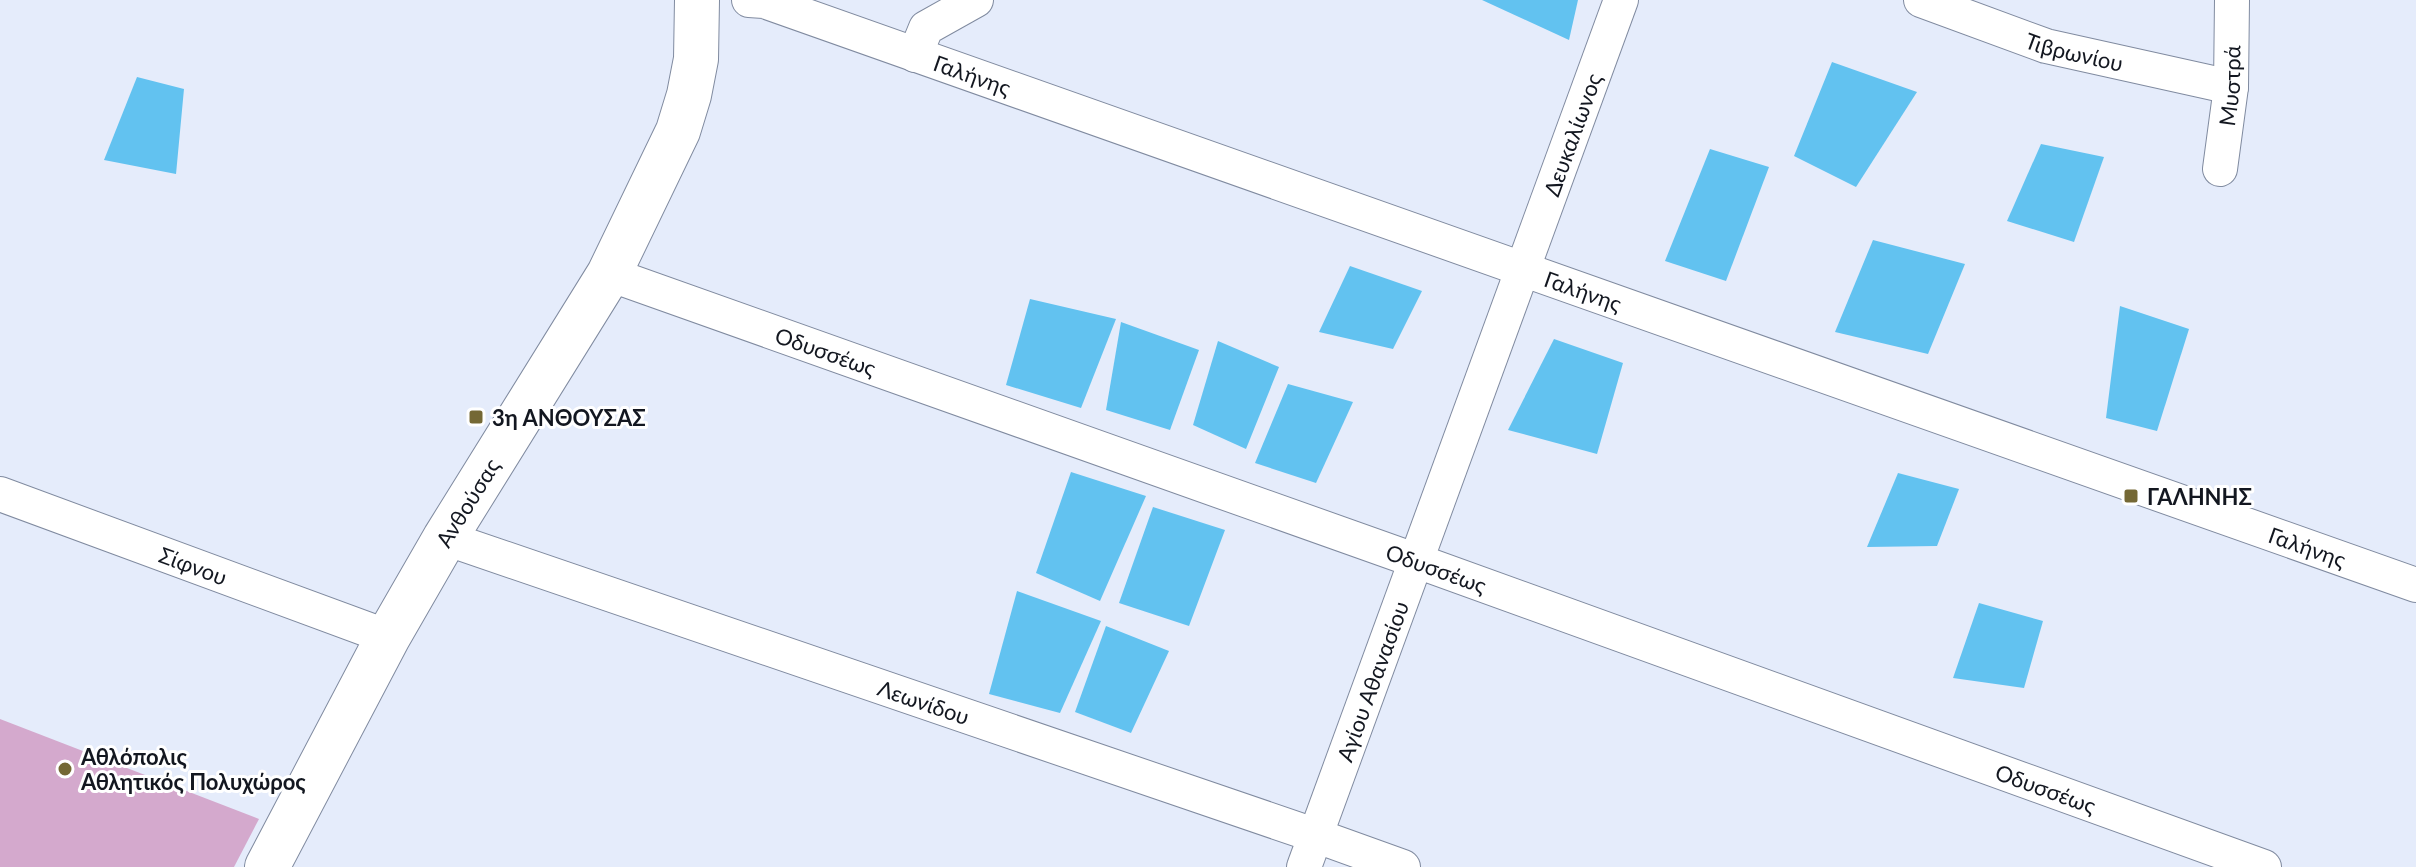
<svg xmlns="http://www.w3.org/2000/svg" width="2416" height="867" font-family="Lato,sans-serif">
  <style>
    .green { fill: #d4a9cd }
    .building { fill: #62c2f0 }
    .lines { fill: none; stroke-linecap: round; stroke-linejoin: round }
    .street-casing { stroke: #808ba0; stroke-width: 36 }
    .secondary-casing { stroke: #808ba0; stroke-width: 46 }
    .street { stroke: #fff; stroke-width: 34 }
    .secondary { stroke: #fff; stroke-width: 44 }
    .poi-dot { fill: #746835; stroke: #fff; stroke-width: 3 }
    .labels { text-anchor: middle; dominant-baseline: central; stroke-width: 6; stroke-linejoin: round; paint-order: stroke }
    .street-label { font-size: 22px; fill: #131720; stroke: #fff }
    .poi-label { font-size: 22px; font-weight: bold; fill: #131720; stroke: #fff; text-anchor: start }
  </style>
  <rect width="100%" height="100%" fill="#e5ecfb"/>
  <polygon class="green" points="0,719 259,819 234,867 0,867"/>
  <g class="building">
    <polygon points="1482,0 1578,0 1569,40"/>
    <polygon points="1832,62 1917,92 1856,187 1794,156"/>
    <polygon points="137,77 184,89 176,174 104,160"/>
    <polygon points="2041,144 2104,157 2074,242 2007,221"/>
    <polygon points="1710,149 1769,167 1726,281 1665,261"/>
    <polygon points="1873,240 1965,264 1928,354 1835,332"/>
    <polygon points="1350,266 1422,291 1393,349 1319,332"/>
    <polygon points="1030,299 1116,319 1081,408 1006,385"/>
    <polygon points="2120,306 2189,329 2157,431 2106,418"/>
    <polygon points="1121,322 1199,350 1170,430 1106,410"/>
    <polygon points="1554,339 1623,363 1597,454 1508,430"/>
    <polygon points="1218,341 1279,367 1246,449 1193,425"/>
    <polygon points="1288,384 1353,402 1316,483 1255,463"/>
    <polygon points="1071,472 1146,496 1100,601 1036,573"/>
    <polygon points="1898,473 1959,489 1937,546 1867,547"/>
    <polygon points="1153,507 1225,530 1189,626 1119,603"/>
    <polygon points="1017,591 1101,621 1060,713 989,694"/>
    <polygon points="1979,603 2043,621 2024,688 1953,678"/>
    <polygon points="1106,626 1169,651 1131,733 1075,712"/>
  </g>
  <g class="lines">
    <defs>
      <g id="street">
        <path id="s1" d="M749 0 764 1 2416 585"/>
        <path id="s2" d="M1921 0 2046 46 2231 87"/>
        <polyline points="915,55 926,28 976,0"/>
        <path id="s3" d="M2220 169 2231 87 2232 0"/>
        <path id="s4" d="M609 274 1417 561 2264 867"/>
        <path id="s5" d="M0 494 388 637"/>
        <path id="s6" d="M445 538 1317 836 1403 867"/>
        <path id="s7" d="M1304 867 1621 0"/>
      </g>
      <g id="secondary">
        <path id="s8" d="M267 867 388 637 445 538 609 274 678 131 689 95 696 59 697 0"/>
      </g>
    </defs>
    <use href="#street" class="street-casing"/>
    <use href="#secondary" class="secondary-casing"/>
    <use href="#street" class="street"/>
    <use href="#secondary" class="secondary"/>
  </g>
  <g class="poi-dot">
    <rect x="468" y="409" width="16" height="16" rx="4"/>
    <rect x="2123" y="488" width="16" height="16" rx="4"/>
    <circle cx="65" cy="769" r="8"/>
  </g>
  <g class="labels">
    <g class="street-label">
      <text stroke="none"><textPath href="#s2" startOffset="162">Τιβρωνίου</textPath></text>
      <text stroke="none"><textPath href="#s1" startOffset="236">Γαλήνης</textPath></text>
      <text stroke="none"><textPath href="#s3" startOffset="84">Μυστρά</textPath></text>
      <text stroke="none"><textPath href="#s7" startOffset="780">Δευκαλίωνος</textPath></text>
      <text stroke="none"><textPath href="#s1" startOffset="884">Γαλήνης</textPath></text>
      <text stroke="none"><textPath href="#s4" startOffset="230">Οδυσσέως</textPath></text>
      <text stroke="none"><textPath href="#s8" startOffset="416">Ανθούσας</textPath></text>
      <text stroke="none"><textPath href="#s1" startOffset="1652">Γαλήνης</textPath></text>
      <text stroke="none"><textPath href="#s5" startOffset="206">Σίφνου</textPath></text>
      <text stroke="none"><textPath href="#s4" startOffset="878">Οδυσσέως</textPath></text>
      <text stroke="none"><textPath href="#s7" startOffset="198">Αγίου Αθανασίου</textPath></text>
      <text stroke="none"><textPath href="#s6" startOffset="506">Λεωνίδου</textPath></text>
      <text stroke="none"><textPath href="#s4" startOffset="1526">Οδυσσέως</textPath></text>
    </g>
    <g class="poi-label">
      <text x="492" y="417">3η ΑΝΘΟΥΣΑΣ</text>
      <text x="2147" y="496">ΓΑΛΗΝΗΣ</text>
      <text x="81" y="756">Αθλόπολις<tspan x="81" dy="25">Αθλητικός Πολυχώρος</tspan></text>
    </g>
  </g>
</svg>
